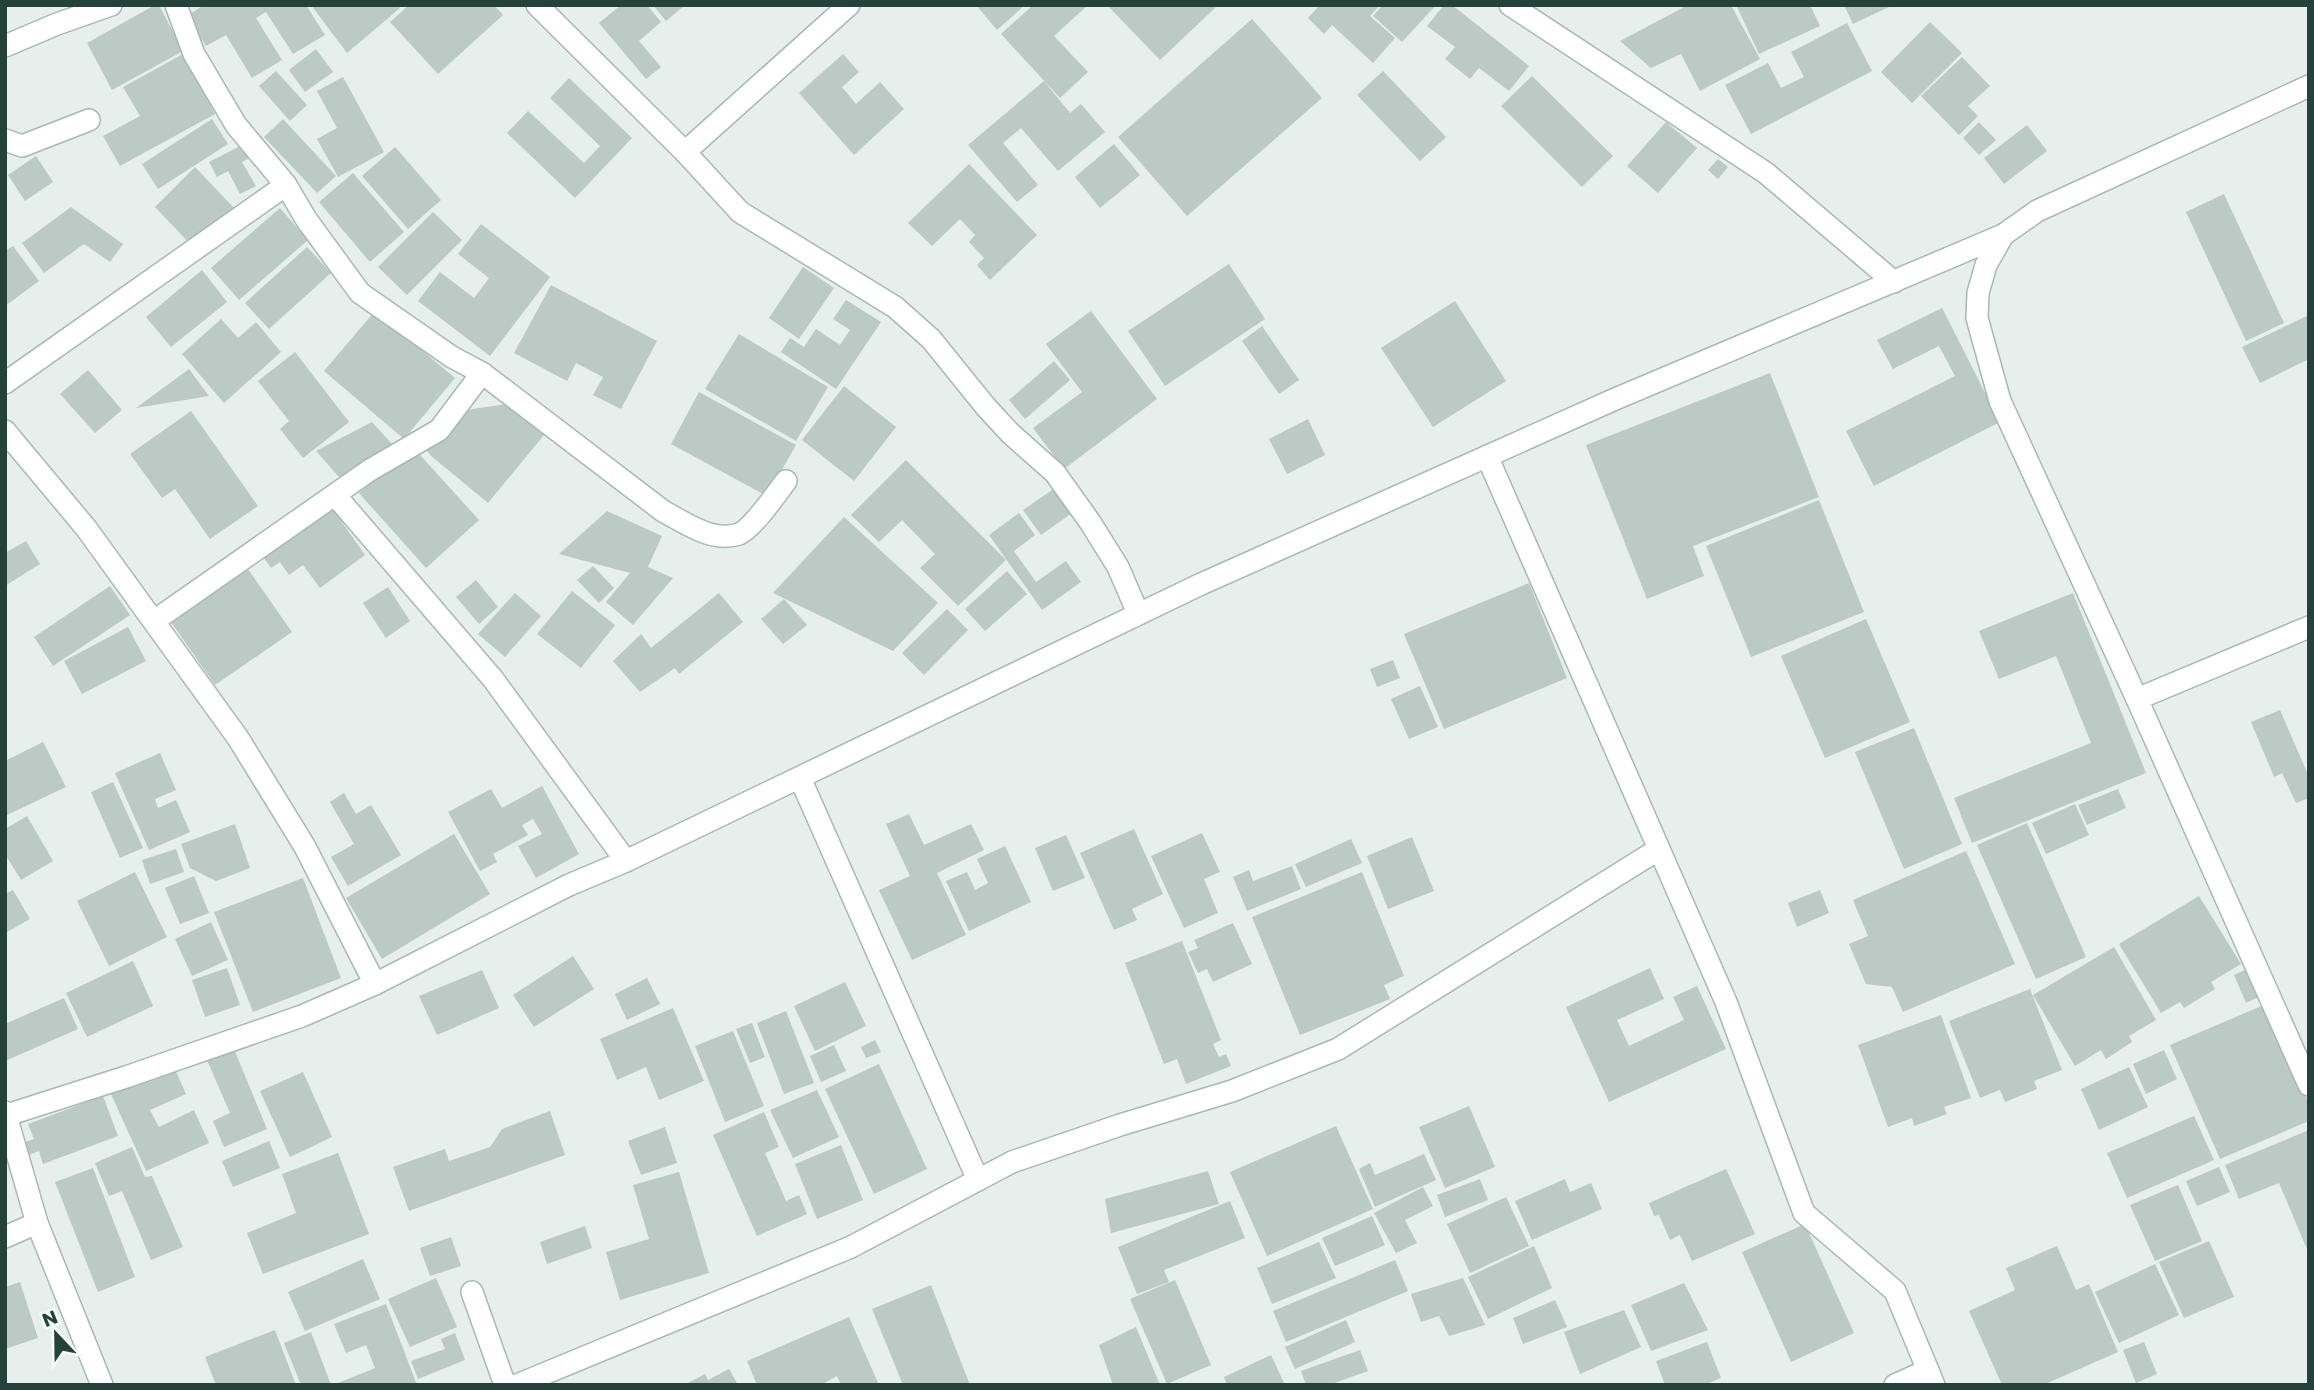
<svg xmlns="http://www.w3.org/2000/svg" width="2314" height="1390" font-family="Poppins,sans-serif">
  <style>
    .building { fill: #bbcac4 }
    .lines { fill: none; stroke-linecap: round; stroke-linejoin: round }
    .minor-casing { stroke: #a8b8b2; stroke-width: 24 }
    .minor { stroke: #fff; stroke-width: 21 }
  </style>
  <rect width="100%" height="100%" fill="#e6efeb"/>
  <g class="building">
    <polygon points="155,5 159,5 183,51 112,90 87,43"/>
    <polygon points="204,5 306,5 325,35 293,54 266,12 256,18 282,60 252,78 226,35 206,46 187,16"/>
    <polygon points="311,5 398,5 400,8 347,53"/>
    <polygon points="409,5 494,5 503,15 438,74 390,22"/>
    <polygon points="621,5 647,5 661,22 639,41 661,67 646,79 599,23"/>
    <polygon points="653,5 685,5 666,21"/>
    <polygon points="976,5 1025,5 997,30"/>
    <polygon points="1033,5 1088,5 1054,36 1088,72 1060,98 1001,34"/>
    <polygon points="1107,5 1173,7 1218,5 1160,60"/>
    <polygon points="1320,5 1380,5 1370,16 1395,38 1373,63 1332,25 1324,34 1308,18"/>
    <polygon points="1383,5 1436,5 1402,42 1373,16"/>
    <polygon points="1444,5 1452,5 1529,66 1509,91 1479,68 1470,79 1445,59 1455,47 1427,26"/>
    <polygon points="1688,5 1731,5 1760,59 1700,91 1681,54 1651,68 1620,41"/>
    <polygon points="1736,5 1810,5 1820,26 1759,54"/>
    <polygon points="1844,5 1893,5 1853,24"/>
    <polygon points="1252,19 1322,98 1187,216 1118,137"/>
    <polygon points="1930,22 1962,53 1912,103 1881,72"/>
    <polygon points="1847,23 1872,71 1751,134 1725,85 1768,63 1781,88 1804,77 1791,52"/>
    <polygon points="316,49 333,72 305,92 289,70"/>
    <polygon points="183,54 215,114 120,166 103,136 140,116 123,87"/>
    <polygon points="843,54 859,72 842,87 856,104 880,82 904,109 854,155 799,93"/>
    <polygon points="1962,57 1990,86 1968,106 1978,116 1959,135 1921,96"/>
    <polygon points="276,71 307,105 290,121 259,86"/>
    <polygon points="1383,71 1446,137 1420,161 1357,95"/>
    <polygon points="1532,76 1613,156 1582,187 1501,106"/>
    <polygon points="343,77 384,152 338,177 317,139 337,128 317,91"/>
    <polygon points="569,78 632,138 575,198 507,133 528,111 584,163 600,146 550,98"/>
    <polygon points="1044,81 1070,113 1081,104 1105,132 1058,171 1021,128 1003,143 1038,185 1017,202 968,145"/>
    <polygon points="212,119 228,144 158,189 142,164"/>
    <polygon points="283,119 336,176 317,193 264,137"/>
    <polygon points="1666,122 1697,148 1658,193 1627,166"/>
    <polygon points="1979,122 1996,140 1979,155 1963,138"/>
    <polygon points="2027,125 2047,151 2004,184 1984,158"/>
    <polygon points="1114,144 1140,175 1100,208 1075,177"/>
    <polygon points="242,145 249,158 242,162 256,186 240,194 228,171 217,177 209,162"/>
    <polygon points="395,147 441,200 408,229 362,176"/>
    <polygon points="36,156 53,182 25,201 8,175"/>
    <polygon points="1718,159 1728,167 1718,179 1708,170"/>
    <polygon points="969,164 1037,235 990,280 977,265 984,258 969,242 975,235 960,219 932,246 908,223"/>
    <polygon points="195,167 235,209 194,248 155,207"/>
    <polygon points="353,173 404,232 370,262 319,202"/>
    <polygon points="2224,194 2284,323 2246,341 2186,212"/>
    <polygon points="71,207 123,244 110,262 84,244 44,273 22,243"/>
    <polygon points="280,208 308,240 239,300 211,268"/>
    <polygon points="433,212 462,240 407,295 378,267"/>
    <polygon points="481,224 550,277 490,356 418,301 440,272 474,298 489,278 458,254"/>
    <polygon points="13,246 39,281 5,306 5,251"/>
    <polygon points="307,247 331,273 269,329 245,303"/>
    <polygon points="1229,264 1265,319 1165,386 1128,331"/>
    <polygon points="803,267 834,288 799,339 769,318"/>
    <polygon points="202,270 227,302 171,347 146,317"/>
    <polygon points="551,285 657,341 621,409 593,395 603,377 576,363 567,381 514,353"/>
    <polygon points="846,300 881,322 836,389 781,352 790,338 804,347 816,329 840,345 850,330 833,319"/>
    <polygon points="1455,301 1506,381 1433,427 1381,348"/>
    <polygon points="1942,308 2000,422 1874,486 1846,431 1955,376 1939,346 1893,369 1877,340"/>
    <polygon points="375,311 455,378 404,439 324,371"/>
    <polygon points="1091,311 1157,399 1064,469 1033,428 1082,392 1046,344"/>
    <polygon points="2309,315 2309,359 2260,383 2242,347"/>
    <polygon points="221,319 238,338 256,322 281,352 224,403 182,354"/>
    <polygon points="1262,326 1299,380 1279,394 1242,341"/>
    <polygon points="739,334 828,387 796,441 705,389"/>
    <polygon points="295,352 349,422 303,458 280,429 289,421 258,381"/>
    <polygon points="1054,361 1070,380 1025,419 1009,400"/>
    <polygon points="189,369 209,396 136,408"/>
    <polygon points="88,370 122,410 95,433 60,394"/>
    <polygon points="1770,373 1819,497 1693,546 1704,576 1647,599 1586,445"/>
    <polygon points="844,386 896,427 854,481 802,440"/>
    <polygon points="699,392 796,445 767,496 671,444"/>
    <polygon points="507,404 544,435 488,503 430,455 426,450 466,410"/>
    <polygon points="191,411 258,506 210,539 175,489 162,498 130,454"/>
    <polygon points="1308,419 1325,455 1287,474 1269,439"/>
    <polygon points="372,422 392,444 346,485 316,451"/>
    <polygon points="412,446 479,520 426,568 359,493"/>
    <polygon points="906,460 1006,560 958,606 920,568 935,554 902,520 879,542 851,515"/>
    <polygon points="1055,488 1072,513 1041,535 1023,510"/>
    <polygon points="1819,500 1864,612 1751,657 1706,546"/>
    <polygon points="328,502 365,555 320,588 303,565 289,575 280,562 271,568 259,551"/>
    <polygon points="607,511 662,536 648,567 673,578 633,625 606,602 630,573 559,554"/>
    <polygon points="1019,513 1035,535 1014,551 1036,582 1066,561 1081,582 1042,610 989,535"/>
    <polygon points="844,517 938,603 893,651 773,593"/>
    <polygon points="26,541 40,564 5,586 5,553"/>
    <polygon points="243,562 292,632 215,685 166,615"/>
    <polygon points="593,566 614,588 599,603 577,580"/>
    <polygon points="1007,571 1027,594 985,631 965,609"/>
    <polygon points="476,580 498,607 479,624 456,597"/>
    <polygon points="1529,583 1567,678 1444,729 1404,634"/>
    <polygon points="110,586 130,615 53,666 34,637"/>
    <polygon points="388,587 410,621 386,638 363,603"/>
    <polygon points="572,591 615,625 581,668 537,634"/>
    <polygon points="515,593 541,616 505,657 478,634"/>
    <polygon points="719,593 743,622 679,674 675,668 640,692 613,661 641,634 651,648"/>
    <polygon points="2073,593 2146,773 1972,843 1954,798 2091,743 2056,656 1999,679 1979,631"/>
    <polygon points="784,599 807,625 783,644 761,619"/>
    <polygon points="947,609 968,630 924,675 902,653"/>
    <polygon points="1866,619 1910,722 1825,758 1781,656"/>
    <polygon points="128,627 146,661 82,694 64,661"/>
    <polygon points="1393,660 1400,678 1377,687 1370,669"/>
    <polygon points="1420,686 1438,727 1409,739 1391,699"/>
    <polygon points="2280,710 2309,777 2309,798 2296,803 2282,773 2274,777 2251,722"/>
    <polygon points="1914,728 1962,844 1904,869 1855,752"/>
    <polygon points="43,742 66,787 5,816 5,761"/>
    <polygon points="160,753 176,790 155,799 158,808 176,800 190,832 149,850 115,773"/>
    <polygon points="113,782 143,848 120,858 91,792"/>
    <polygon points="542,786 579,854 536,878 518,846 542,834 533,819 522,825 528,835 493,854 497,862 480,871 448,812 491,789 502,808"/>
    <polygon points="2118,789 2126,808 2087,825 2078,805"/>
    <polygon points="344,793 356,814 371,805 401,855 348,886 331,857 354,844 330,802"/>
    <polygon points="2075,804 2089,835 2046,854 2032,823"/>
    <polygon points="909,814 924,845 971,824 984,850 937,873 966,935 912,960 879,890 910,876 886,824"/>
    <polygon points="27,816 53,861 21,880 5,854 5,829"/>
    <polygon points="2027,823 2086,957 2036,979 1977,845"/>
    <polygon points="235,824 250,868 216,881 190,868 181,844"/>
    <polygon points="1134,829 1163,894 1132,909 1137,920 1114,930 1080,853"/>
    <polygon points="1202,833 1220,872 1204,879 1218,913 1184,928 1151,856"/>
    <polygon points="454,834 490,894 382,959 346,898"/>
    <polygon points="1066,835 1085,878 1053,891 1035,848"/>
    <polygon points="1412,837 1434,891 1388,909 1367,856"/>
    <polygon points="1351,839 1362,863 1306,887 1295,864"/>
    <polygon points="1005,846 1031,902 969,931 946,881 967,872 975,890 988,883 977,859"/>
    <polygon points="176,849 184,872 150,884 142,860"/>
    <polygon points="1966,851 2015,964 1903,1012 1892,987 1866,984 1849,944 1868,936 1853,900"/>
    <polygon points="1292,866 1301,889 1247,911 1233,877 1249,870 1253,881"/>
    <polygon points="135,872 167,937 109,966 77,901"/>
    <polygon points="1362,872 1404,976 1384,985 1390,999 1300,1035 1252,917"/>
    <polygon points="194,876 209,913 180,924 165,888"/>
    <polygon points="303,878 341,978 253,1012 214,912"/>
    <polygon points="13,890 30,919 5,933 5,894"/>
    <polygon points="1820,890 1829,913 1797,927 1788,903"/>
    <polygon points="2199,896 2241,964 2211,982 2215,989 2184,1008 2180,1002 2161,1013 2119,944"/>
    <polygon points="211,922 228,960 192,976 175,939"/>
    <polygon points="1233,923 1252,964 1213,982 1207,969 1198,973 1188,952 1198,948 1194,940"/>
    <polygon points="2238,938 2263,995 2246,1003 2234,975 2245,970 2233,941"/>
    <polygon points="1182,941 1221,1040 1213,1044 1219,1057 1226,1054 1231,1066 1186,1084 1177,1059 1164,1064 1125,963"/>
    <polygon points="2114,947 2156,1020 2129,1036 2132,1042 2106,1059 2101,1050 2075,1066 2033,995"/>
    <polygon points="573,956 594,989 534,1027 513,995"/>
    <polygon points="133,961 153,1006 87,1037 66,993"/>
    <polygon points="227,968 240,1005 205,1017 192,980"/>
    <polygon points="1650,968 1664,999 1617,1020 1629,1046 1684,1020 1673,997 1697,986 1726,1049 1609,1102 1566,1007"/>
    <polygon points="482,970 499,1008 437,1035 419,996"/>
    <polygon points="647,978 660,1004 627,1020 615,994"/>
    <polygon points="845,982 866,1026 815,1051 794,1006"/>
    <polygon points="2030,989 2062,1070 2034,1081 2037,1089 2005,1102 2000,1090 1980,1098 1949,1021"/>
    <polygon points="64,998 78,1029 5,1061 5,1024"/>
    <polygon points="2266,1004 2309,1104 2309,1121 2220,1159 2170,1045"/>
    <polygon points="673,1008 704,1081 659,1100 646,1067 617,1080 600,1039"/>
    <polygon points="786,1011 814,1083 784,1094 757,1023"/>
    <polygon points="1941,1015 1971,1098 1944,1107 1947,1114 1914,1126 1912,1118 1888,1127 1858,1045"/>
    <polygon points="752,1023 765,1057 750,1063 736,1029"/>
    <polygon points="733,1031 764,1106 725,1122 695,1046"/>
    <polygon points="875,1040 881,1052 866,1058 861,1047"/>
    <polygon points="834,1045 846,1071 821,1082 810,1056"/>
    <polygon points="234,1049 267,1129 224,1147 213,1121 230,1113 207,1060"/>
    <polygon points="2164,1050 2177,1079 2146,1094 2133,1064"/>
    <polygon points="879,1064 927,1169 874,1194 825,1089"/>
    <polygon points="173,1065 186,1094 150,1110 159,1127 194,1110 209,1143 146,1171 111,1094"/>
    <polygon points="2129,1067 2148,1107 2099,1130 2081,1089"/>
    <polygon points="303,1072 332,1137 290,1157 260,1091"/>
    <polygon points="817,1090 839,1137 793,1158 770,1110"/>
    <polygon points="103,1096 118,1136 43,1164 39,1151 29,1155 25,1142 34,1139 28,1124"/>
    <polygon points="1469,1106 1495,1167 1445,1188 1419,1127"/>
    <polygon points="550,1111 565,1155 409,1211 393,1167 445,1149 449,1161 490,1147 502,1129"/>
    <polygon points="764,1112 779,1147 765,1153 786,1201 799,1195 807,1214 757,1236 713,1135"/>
    <polygon points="2194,1116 2214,1160 2127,1198 2107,1153"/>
    <polygon points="1336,1126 1373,1209 1267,1256 1230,1172"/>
    <polygon points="665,1127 677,1163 641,1175 628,1141"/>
    <polygon points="2309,1130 2309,1254 2279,1183 2239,1199 2225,1165"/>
    <polygon points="269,1141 280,1168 233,1187 222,1161"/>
    <polygon points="841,1145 863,1200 817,1219 795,1164"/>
    <polygon points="132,1147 145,1177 152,1176 183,1247 151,1260 122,1191 109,1196 95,1163"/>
    <polygon points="338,1153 369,1234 263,1274 247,1233 296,1213 282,1174"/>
    <polygon points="1424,1154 1436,1180 1375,1207 1359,1169 1370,1163 1375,1175"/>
    <polygon points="2219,1167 2230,1192 2197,1206 2186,1181"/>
    <polygon points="93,1168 135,1277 98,1292 55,1182"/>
    <polygon points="1726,1169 1755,1234 1692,1261 1680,1235 1670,1240 1659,1215 1654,1216 1649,1203"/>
    <polygon points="1208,1171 1219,1204 1111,1233 1105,1199"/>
    <polygon points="679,1172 709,1273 620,1300 606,1252 649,1239 633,1185"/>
    <polygon points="1480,1179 1488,1200 1445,1217 1437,1195"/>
    <polygon points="1565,1179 1570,1192 1591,1183 1602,1209 1532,1240 1515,1201"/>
    <polygon points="2178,1185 2202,1241 2155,1261 2130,1205"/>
    <polygon points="1423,1187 1433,1206 1405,1220 1417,1243 1396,1253 1374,1213"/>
    <polygon points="1506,1197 1529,1246 1470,1273 1447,1224"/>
    <polygon points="1230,1201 1245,1238 1164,1270 1169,1282 1137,1294 1118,1247"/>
    <polygon points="1372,1216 1385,1245 1335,1266 1322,1238"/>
    <polygon points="1805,1224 1854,1333 1791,1362 1742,1252"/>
    <polygon points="585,1226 592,1248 547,1264 540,1242"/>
    <polygon points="451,1237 461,1266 430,1276 420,1248"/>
    <polygon points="2209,1241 2234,1297 2184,1318 2159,1262"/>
    <polygon points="1319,1242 1336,1278 1272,1304 1257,1268"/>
    <polygon points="1534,1246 1552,1288 1488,1319 1468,1277"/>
    <polygon points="2057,1246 2076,1290 2089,1284 2118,1352 2043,1385 2002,1385 1969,1311 2015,1290 2006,1268"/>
    <polygon points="363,1259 380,1299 305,1331 288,1292"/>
    <polygon points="1395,1260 1408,1291 1286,1342 1273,1311"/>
    <polygon points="2155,1264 2179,1315 2119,1343 2095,1292"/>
    <polygon points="436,1278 457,1327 410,1347 388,1299"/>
    <polygon points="1463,1278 1485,1325 1449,1336 1439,1316 1421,1322 1411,1294"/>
    <polygon points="1175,1280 1211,1365 1167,1384 1130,1299"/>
    <polygon points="20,1282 38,1338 5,1349 5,1287"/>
    <polygon points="1684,1283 1708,1330 1651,1351 1631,1305"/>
    <polygon points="931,1285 970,1385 903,1385 872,1309"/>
    <polygon points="1555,1300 1567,1327 1523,1344 1513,1318"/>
    <polygon points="386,1304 417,1385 333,1385 375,1368 366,1345 346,1353 334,1324"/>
    <polygon points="1624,1310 1641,1347 1580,1374 1564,1332"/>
    <polygon points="849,1317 879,1385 841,1385 837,1376 821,1385 757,1385 747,1361"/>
    <polygon points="1346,1320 1355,1342 1295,1369 1285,1347"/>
    <polygon points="1136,1327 1160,1385 1113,1385 1099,1345"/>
    <polygon points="275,1330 296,1385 216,1385 205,1357"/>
    <polygon points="311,1332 331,1385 301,1385 284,1343"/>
    <polygon points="455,1333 465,1360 418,1379 411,1361 445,1349 441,1339"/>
    <polygon points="1707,1342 1721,1378 1704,1385 1665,1385 1656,1361"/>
    <polygon points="2144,1342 2157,1374 2136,1383 2123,1350"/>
    <polygon points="1360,1350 1368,1371 1329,1385 1306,1385 1301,1371"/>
    <polygon points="1271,1355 1285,1385 1227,1385 1224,1377"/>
    <polygon points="729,1369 738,1385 684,1385 705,1374 708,1380"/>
  </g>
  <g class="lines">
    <defs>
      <g id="minor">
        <path d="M176 5 194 54 236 125 286 185 306 219 360 293 452 357 482 373 663 511C685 523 713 543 739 534 752 529 777 493 786 481"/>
        <polyline points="537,5 685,152 740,212 895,307 931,339 986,407 1010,433 1055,473 1090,522 1118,567 1138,613"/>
        <polyline points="1510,5 1766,173 1894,282"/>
        <polyline points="5,46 57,24 111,5"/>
        <polyline points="2309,86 2037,211 2003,235 1986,265 1978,293 1977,318 2000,401 2137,699 2309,1085"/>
        <polyline points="5,140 22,146 89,120"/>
        <polyline points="685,152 849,5"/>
        <polyline points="5,383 286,185"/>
        <polyline points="5,431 86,528 238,738 305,847 375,984"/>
        <polyline points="1487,456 1726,1002 1804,1213 1895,1291 1934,1385"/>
        <polyline points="335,495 493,679 626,861"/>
        <polyline points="154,621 370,470 439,430 482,373"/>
        <polyline points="2137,699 2309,627"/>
        <polyline points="800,778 978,1180"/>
        <polyline points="5,1112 37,1223 102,1385"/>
        <polyline points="7,1115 126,1077 302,1016 375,984 569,885 626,861 1199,585 1613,400 2003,235"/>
        <polyline points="5,1237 37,1223"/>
        <polyline points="472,1292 505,1385"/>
        <polyline points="517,1385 851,1247 1012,1162 1120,1125 1232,1091 1338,1049 1659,849"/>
        <polyline points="1895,1385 1928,1370"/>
      </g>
    </defs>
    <use href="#minor" class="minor-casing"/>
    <use href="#minor" class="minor"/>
  </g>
  <rect width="2314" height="1390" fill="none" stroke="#24423a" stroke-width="14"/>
  <g transform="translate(56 1334) rotate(338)" stroke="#f7fbf9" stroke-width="5" paint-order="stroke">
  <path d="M0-5L12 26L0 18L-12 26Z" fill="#24423a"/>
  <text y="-10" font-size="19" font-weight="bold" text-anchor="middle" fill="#24423a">N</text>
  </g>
</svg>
